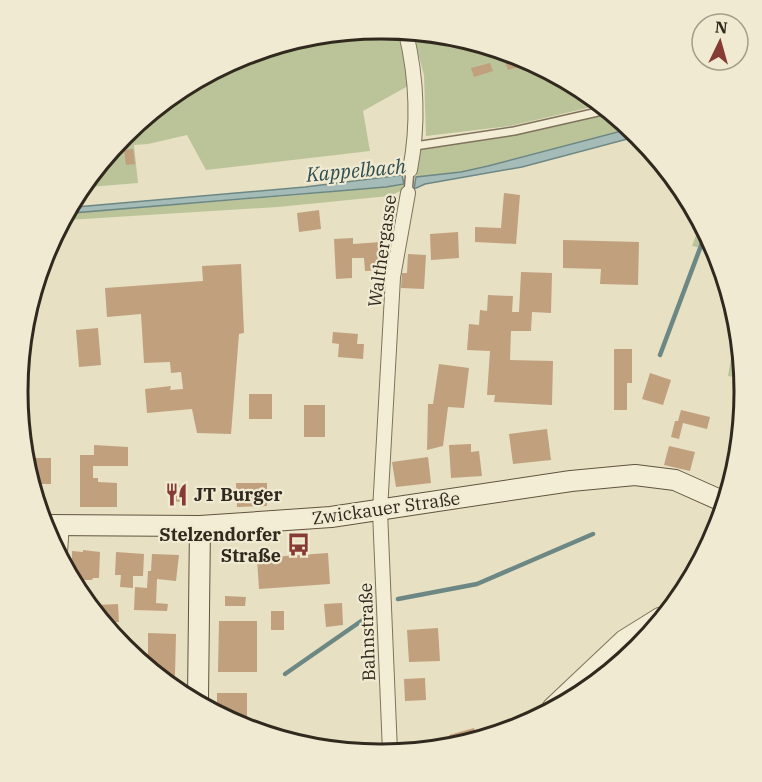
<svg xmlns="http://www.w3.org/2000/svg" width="762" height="782" font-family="'IBM Plex Serif',serif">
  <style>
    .green { fill: #bbc499 }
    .water { fill: #a5bbb7; stroke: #6d8884; stroke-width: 1.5 }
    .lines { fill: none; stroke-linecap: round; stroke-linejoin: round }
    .stream { stroke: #6d8884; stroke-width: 4.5 }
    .building { fill: #c1a07e }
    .lane-casing { stroke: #7f725c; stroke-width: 10 }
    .street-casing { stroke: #7f725c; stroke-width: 16 }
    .secondary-casing { stroke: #61543f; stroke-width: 22 }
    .lane { stroke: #f4edd5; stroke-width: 7 }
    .street { stroke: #f4edd5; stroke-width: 14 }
    .secondary { stroke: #f4edd5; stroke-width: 20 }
    .labels { text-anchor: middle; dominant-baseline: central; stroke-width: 4.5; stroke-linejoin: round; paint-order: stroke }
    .street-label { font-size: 18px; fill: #31291e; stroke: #f0ead2 }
    .poi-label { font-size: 18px; font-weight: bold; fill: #31291e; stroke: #f0ead2; text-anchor: start }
    .water-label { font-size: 20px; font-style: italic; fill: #2f4e4f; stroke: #f0ead2 }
    .rim { fill: none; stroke: #31291e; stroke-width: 3 }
  </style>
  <rect width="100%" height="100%" fill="#e7e0c3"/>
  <g class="green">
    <polygon points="381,28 399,32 404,46 408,86 363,111 370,151 206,170 187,135 148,144 134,145 138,183 89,187 125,134 242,56"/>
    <polygon points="413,34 520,56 596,106 510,126 426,136 424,75"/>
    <polygon points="605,113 629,129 488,166 461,172 416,177 421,150 515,134"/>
    <polygon points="404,184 403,190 389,196 278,207 67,220 72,213 300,195"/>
    <polygon points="699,227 716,251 692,246"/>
    <polygon points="734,340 741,378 728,376"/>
  </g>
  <g class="water">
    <polygon points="629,129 639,136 522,167 425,184 414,189 416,177 461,172 488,166"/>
    <polygon points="402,175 404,184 386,187 72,213 76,207 305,187"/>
  </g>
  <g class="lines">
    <g class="stream">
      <polyline points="660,355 705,235"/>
      <polyline points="398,599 477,584 593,534"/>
      <polyline points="285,674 367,617"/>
    </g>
  </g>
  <g class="building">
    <polygon points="513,54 518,67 508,70 503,58"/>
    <polygon points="490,63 493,71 474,77 471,68"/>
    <polygon points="133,149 135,164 126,165 124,150"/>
    <polygon points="504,193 520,195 516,244 475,242 475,227 501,228"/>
    <polygon points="319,210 321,229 299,232 297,213"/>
    <polygon points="458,232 459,258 431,260 430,234"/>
    <polygon points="353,238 353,244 381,242 382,270 365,271 364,258 352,258 352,278 336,279 334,239"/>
    <polygon points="563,240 639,242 638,285 600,284 601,269 563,268"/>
    <polygon points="408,254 426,255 424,289 401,288 402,273 407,273"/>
    <polygon points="241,264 244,333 239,334 231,434 197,433 192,409 147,413 145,389 171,386 170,390 183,389 181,372 171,373 170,362 144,363 141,314 107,317 105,288 203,281 202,266"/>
    <polygon points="521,272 552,273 551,313 532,312 531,331 511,331 510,360 553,361 552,405 494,402 495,395 487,395 490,351 467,350 469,324 479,325 480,310 487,311 488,295 513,296 512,312 519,312"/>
    <polygon points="98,328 101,365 79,367 76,330"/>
    <polygon points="333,332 358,334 357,344 364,344 363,359 338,357 339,344 332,343"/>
    <polygon points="614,349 632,349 632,383 627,383 627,410 614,410"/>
    <polygon points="439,364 469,368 464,408 448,407 443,446 427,450 428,404 433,404"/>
    <polygon points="650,373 671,380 663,405 642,399"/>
    <rect x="249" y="394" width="23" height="25"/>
    <rect x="304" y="405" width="21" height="32"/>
    <polygon points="681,410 710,417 707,429 683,423 679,439 671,437 675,421 678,421"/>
    <polygon points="547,429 551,460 513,464 509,434"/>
    <polygon points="471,444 471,452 479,451 482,476 451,478 449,445"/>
    <polygon points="94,445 128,447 128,466 93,466 93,478 98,478 98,482 117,483 117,507 80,507 80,455 94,455"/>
    <polygon points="669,446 695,452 690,471 664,465"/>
    <polygon points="428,457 431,483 396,487 392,462"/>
    <polygon points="31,458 51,458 51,484 37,484"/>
    <polygon points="236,483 267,483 267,506 237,507"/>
    <polygon points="168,485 183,486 183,502 168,501"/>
    <polygon points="83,550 100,552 99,578 93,578 92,580 79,580 72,569 72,551 83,552"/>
    <polygon points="116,552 144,554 143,576 133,576 133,588 120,587 121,575 115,575"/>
    <polygon points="328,553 330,584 259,589 257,558"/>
    <polygon points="152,554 179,555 176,581 157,579 156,603 168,604 167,611 134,610 135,587 147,588 148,571 151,571"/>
    <polygon points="225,596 246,597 245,606 225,606"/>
    <polygon points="342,603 343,625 326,627 324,604"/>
    <polygon points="118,604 119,622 107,623 96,605"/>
    <rect x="271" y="611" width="13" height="19"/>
    <polygon points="219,621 257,621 257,672 218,672"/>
    <polygon points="438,628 440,661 409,662 407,630"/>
    <polygon points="148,633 176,634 175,676 167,676 148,663"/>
    <polygon points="425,678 426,700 405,701 404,679"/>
    <polygon points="217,693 247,693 247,727 242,726 217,710"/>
    <polygon points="474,728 476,735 450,740 449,735"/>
  </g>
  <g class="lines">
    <defs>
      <g id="lane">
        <polyline points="415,146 514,131 602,111"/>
        <polyline points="408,193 410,170"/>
      </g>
      <g id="street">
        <path d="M406 33C417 79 419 123 410 170"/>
        <polyline points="60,552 62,524"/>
        <polyline points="550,706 622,638 659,615"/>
        <polyline points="390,752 380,511 393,277 408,193"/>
      </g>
      <g id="secondary">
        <polyline points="45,525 200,526 331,517 571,481 635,475 675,480 722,501"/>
        <polyline points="198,697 200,526"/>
      </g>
    </defs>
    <use href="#lane" class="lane-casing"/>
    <use href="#street" class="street-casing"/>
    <use href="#secondary" class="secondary-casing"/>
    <use href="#lane" class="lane"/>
    <use href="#street" class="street"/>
    <use href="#secondary" class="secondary"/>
  </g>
  <defs>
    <symbol id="restaurant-bare" viewBox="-9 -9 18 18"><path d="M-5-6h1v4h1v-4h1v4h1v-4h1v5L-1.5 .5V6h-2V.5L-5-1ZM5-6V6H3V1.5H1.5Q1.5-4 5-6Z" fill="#863c34" stroke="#f0ead2" stroke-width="2.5" paint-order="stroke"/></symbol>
    <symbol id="bus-bare" viewBox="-9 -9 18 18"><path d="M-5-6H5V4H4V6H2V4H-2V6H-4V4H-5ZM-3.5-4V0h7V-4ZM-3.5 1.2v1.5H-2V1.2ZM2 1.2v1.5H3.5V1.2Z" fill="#863c34" stroke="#f0ead2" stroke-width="2.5" paint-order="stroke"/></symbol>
  </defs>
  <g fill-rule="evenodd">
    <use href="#restaurant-bare" x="160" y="478" width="33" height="33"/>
    <use href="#bus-bare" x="282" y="528" width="33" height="33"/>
  </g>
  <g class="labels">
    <g class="street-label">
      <text transform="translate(382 251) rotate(-82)">Walthergasse</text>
      <text transform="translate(386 508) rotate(-8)">Zwickauer Straße</text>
      <text transform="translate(367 632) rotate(-92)">Bahnstraße</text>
    </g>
    <g class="poi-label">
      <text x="194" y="494">JT Burger</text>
      <text x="281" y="534" text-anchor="end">Stelzendorfer<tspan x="281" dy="21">Straße</tspan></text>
    </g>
    <g class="water-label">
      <text transform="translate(356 170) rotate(-5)">Kappelbach</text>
    </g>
  </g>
  <path d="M0 0H762V782H0ZM380 39H382A352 352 0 0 1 734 391V392A352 352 0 0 1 382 744H380A352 352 0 0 1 28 392V391A352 352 0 0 1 380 39Z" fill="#f0ead2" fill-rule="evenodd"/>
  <path class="rim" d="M380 39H382A352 352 0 0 1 734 391V392A352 352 0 0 1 382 744H380A352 352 0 0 1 28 392V391A352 352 0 0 1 380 39Z"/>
  <g transform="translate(720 42) rotate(5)"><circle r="28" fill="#f0ead2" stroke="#a49d8a" stroke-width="1.5"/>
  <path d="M0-4.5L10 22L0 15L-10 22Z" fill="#863c34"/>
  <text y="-9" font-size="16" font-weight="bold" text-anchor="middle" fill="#31291e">N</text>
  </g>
</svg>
